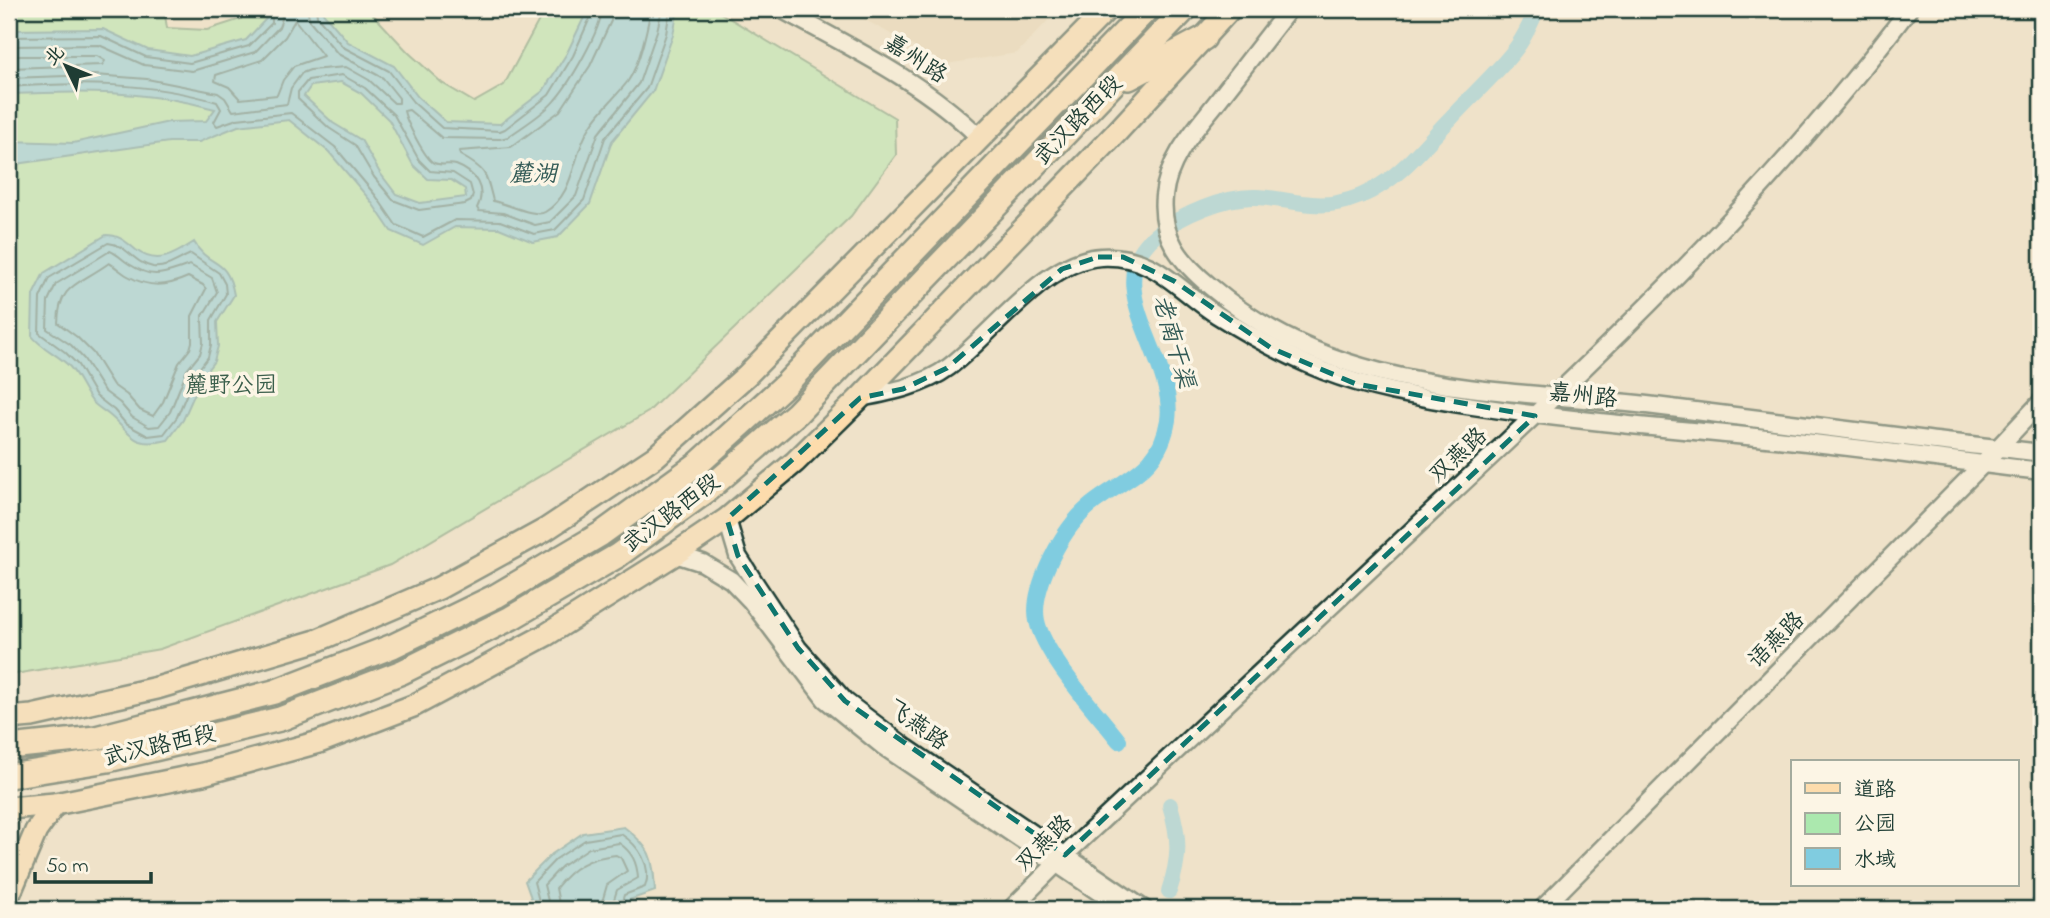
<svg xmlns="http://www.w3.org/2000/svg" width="2050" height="918" font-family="'Indie Flower','LXGW WenKai TC',sans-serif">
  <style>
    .built { fill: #e6d5b5 }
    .green { fill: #abe8ae; stroke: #659271; stroke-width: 2 }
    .water { fill: #80cce0; stroke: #59939b; stroke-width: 2; fill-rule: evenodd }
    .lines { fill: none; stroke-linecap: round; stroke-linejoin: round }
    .shore { stroke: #467679; stroke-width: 2 }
    .canal { stroke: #80cce0; stroke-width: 16 }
    .minor-casing { stroke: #1f3d34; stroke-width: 21 }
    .major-casing { stroke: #1f3d34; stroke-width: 26 }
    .highway-casing { stroke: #1f3d34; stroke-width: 28 }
    .minor { stroke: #fcf5e5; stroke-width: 16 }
    .major { stroke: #fddcac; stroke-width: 21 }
    .highway { stroke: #fddcac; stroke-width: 23 }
    .marked { fill: none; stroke: #0f766e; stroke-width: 5; stroke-dasharray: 14 9; stroke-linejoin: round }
    .labels { text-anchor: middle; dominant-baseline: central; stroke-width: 7; stroke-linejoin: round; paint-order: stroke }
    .street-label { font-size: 23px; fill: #1f3d34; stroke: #fcf5e5 }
    .park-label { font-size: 23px; fill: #3b5f4c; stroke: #fcf5e5 }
    .water-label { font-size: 24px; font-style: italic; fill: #325a56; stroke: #fcf5e5 }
  </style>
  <rect width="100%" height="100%" fill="#efe2c9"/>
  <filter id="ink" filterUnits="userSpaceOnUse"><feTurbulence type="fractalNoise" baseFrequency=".0143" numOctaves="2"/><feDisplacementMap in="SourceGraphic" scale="14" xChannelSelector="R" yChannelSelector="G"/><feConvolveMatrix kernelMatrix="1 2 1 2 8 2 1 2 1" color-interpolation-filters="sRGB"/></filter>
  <g filter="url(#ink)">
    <polygon class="built" points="845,9 1059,9 1017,53 946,64"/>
    <polygon class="green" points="9,9 164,9 167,28 207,30 241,19 243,9 368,9 408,52 442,83 474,102 504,85 545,9 714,9 895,118 896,155 851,216 648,412 390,565 160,649 9,675"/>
    <g class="water">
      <path d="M265 9H320L348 42 394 66 418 97 446 122 500 124 543 91 567 53 588 9H678L673 35 653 91 612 141 590 204 558 237 533 242 499 228 455 227 423 245 391 231 370 200 329 152 289 120 238 126 199 142H169L9 165V141L73 143 169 122 206 121 215 109C147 90 79 91 9 94V30L103 29 148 50 190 56 246 40 266 19ZM341 82 361 93 389 120 413 165 428 179 451 180 465 189 466 197 420 203 396 194 380 173 361 140 333 123 304 96 311 86Z"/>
      <path d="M106 235C120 235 126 242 136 250 157 266 174 255 194 242 209 269 227 255 234 295L217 322 218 346 214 361 202 377 183 420 168 440C131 449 132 433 108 414 102 409 95 406 91 400 83 389 79 377 70 367 59 355 42 349 32 336L33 295 44 273Z"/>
      <path d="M624 827C651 848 653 856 655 891L629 900 626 909H535L525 881 552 854 583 833Z"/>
    </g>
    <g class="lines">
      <g class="shore">
        <polyline points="316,9 317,16 343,47 389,71 413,102 442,128 500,131 505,129 549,95 573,56 594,9"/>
        <path d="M602 9C601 30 570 83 555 100 544 114 523 126 508 137L500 139 442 138 409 110 404 111C406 121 425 159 434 163 441 166 450 163 456 165 475 172 487 189 477 208L479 211 503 213 535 225 550 222 576 196 598 134 639 83 657 31 662 9"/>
        <path d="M613 9 611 21 590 66 560 111 511 147 459 151 460 155C487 170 486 173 493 201 506 203 535 218 545 212 576 193 572 154 590 127 600 110 616 97 628 81 640 64 647 29 651 9"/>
        <polygon points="295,20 323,56 294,66 283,80 277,95 240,99 229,87 215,81 216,75 262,60 285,37"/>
        <polyline points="9,37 101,36 146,57 190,63 249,46 272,23 272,9"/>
        <polyline points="9,46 99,45 144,65 192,71 255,52 279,27 282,19 281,9"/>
        <polyline points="9,56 97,56 105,61 102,65 9,68"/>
        <polygon points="342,75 365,88 394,115 419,160 430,171 453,173 470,184 473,195 471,201 465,204 419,210 393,200 374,177 355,145 329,128 298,99 298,92 308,80"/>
        <polyline points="9,78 95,75 147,79 218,93 225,98 233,111 287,104 291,88 302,73 310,70 346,67 369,80 394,103 399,103 399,98 383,78 338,54 310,21 307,9"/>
        <path d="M9 87C78 82 150 82 217 102L221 109 214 122 217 126 237 119 291 113 335 147 376 196 396 225 423 237 455 220 500 221 534 234 555 230 584 200 605 138 647 88 666 34 670 9"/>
        <path d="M108 243C126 244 135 264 153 267 167 269 180 258 191 254L219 273 225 284 226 294 211 320V345L208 357 195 374 177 417 164 434 148 436 126 424 114 410 96 396 78 365 65 352 39 333 40 298 49 278Z"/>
        <path d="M110 251C118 254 122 260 129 264 155 281 164 273 190 265L212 278 217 292 202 317 203 343 200 354 187 370 170 412 159 426 149 427 132 417 120 403 104 391 84 359 71 345 47 329 48 301 56 284Z"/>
        <path d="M109 263C115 266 121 272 128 276 149 288 166 287 188 277L203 285 206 289 192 316V342L190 349 179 363 163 402 153 416 140 410 127 395 113 385 93 353 77 337 58 323C59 283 79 285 109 263Z"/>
        <path d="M541 909 534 882 556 859 585 840 621 834C638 845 653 866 645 887L624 895 620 909"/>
        <path d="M550 909 544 885 562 866 589 848 619 843C632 852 637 862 638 878L617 890 611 909"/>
        <path d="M560 909 556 888C572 867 590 857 616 855L621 858 627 871 607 885 600 909"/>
      </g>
      <g class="canal">
        <path d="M1119 741C1096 711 1045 657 1037 621 1033 601 1042 578 1051 559 1062 536 1075 516 1096 501 1131 475 1160 468 1168 420 1177 359 1094 284 1157 234 1181 215 1225 196 1256 197 1283 198 1310 208 1337 203 1352 200 1368 194 1381 185 1408 168 1429 140 1451 118 1471 96 1495 75 1514 51 1523 40 1531 23 1537 9"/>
        <path d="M1169 891C1180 858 1180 838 1170 805"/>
      </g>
      <defs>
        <g id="minor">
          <path d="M781 9C850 47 924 82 980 138"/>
          <path d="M1289 9C1267 37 1245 66 1223 94 1200 125 1168 155 1164 196 1160 238 1182 263 1211 287 1341 398 1497 387 1655 406 1746 418 1837 429 1928 440 1966 445 2004 448 2041 453"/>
          <path d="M860 398C891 392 923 386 949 367 993 334 1045 260 1101 257 1155 254 1177 290 1217 315 1252 337 1286 356 1324 371 1370 389 1418 397 1466 405 1552 418 1639 426 1725 434 1831 443 1936 459 2041 471"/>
          <polyline points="727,519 738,556 755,583 798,648 845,701 907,748 1144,909"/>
          <polyline points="675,554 703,563 731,580 751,601 825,699 883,746 1124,909"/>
          <path d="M1011 909 1065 855C1189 739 1314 622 1438 506 1606 350 1771 192 1909 9"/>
          <polyline points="1542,909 1983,464 2041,402"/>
        </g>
        <g id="major">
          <polyline points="9,718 32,716 157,688 316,641 439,588 545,530 655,457 747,375 1107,9"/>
          <polyline points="9,808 55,804 203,774 319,742 413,706 546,635 675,554 727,519 795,462 860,398 1116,133 1230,9"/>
          <polyline points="9,895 36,831 55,804"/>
        </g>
        <g id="highway">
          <polyline points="1129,78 1204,38"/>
          <polyline points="9,747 96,738 274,692 393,646 496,596 601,534 699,463 786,384 1147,9"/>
          <polyline points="9,776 108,760 280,719 402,672 511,618 617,556 705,492 797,413 1185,9"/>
        </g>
      </defs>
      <use href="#minor" class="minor-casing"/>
      <use href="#major" class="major-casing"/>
      <use href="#highway" class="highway-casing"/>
      <use href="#minor" class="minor"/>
      <use href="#major" class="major"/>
      <use href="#highway" class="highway"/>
    </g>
  </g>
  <path d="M0 0H2050V918H0ZM1098 257H1123L1174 281 1271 348 1356 384 1535 416 1065 855 845 701 798 648 738 556 727 519 860 398 903 389 947 368 1062 269Z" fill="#efe2c9" fill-opacity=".55" fill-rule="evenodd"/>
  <path class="marked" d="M1098 257H1123L1174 281 1271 348 1356 384 1535 416 1065 855 845 701 798 648 738 556 727 519 860 398 903 389 947 368 1062 269Z"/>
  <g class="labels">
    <g class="street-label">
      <text transform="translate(915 60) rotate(33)">嘉州路</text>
      <text transform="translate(1079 121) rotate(-46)">武汉路西段</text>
      <text transform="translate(1583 397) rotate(6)">嘉州路</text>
      <text transform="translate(1459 456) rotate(-43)">双燕路</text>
      <text transform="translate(672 514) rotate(-37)">武汉路西段</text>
      <text transform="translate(1777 641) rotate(-45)">语燕路</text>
      <text transform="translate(917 726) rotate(36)">飞燕路</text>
      <text transform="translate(160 747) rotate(-13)">武汉路西段</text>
      <text transform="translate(1045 844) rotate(-45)">双燕路</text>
    </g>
    <g class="park-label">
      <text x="231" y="386">麓野公园</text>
    </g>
    <g class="water-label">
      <text x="533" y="175">麓湖</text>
      <text transform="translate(1172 342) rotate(74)">老南干渠</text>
    </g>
  </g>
  <rect width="2050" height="918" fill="none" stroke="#fcf5e5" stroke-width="35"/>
  <rect x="18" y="18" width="2015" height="883" fill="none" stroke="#1f3d34" stroke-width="2.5" filter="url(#ink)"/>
  <rect x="1791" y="760" width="228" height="126" fill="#fcf5e5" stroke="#a4ab9e" stroke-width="2"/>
  <rect x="1805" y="783" width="35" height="10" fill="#fddcac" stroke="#a4ab9e" stroke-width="2"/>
  <text x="1854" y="796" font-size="21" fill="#1f3d34">道路</text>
  <rect x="1805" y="813" width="35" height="21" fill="#abe8ae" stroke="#a4ab9e" stroke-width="2"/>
  <text x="1854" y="830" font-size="21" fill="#1f3d34">公园</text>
  <rect x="1805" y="848" width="35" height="21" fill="#80cce0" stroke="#a4ab9e" stroke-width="2"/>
  <text x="1854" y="866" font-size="21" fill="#1f3d34">水域</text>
  <g transform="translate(66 66) rotate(313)" stroke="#fcf5e5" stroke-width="5" paint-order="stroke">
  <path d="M0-5L12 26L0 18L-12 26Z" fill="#1f3d34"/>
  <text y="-10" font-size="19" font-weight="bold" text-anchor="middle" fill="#1f3d34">北</text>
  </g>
  <path d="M35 872v10h116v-10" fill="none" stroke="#1f3d34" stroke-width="3.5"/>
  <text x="46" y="872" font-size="21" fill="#1f3d34" stroke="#fcf5e5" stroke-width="5" paint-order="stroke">50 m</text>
</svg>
